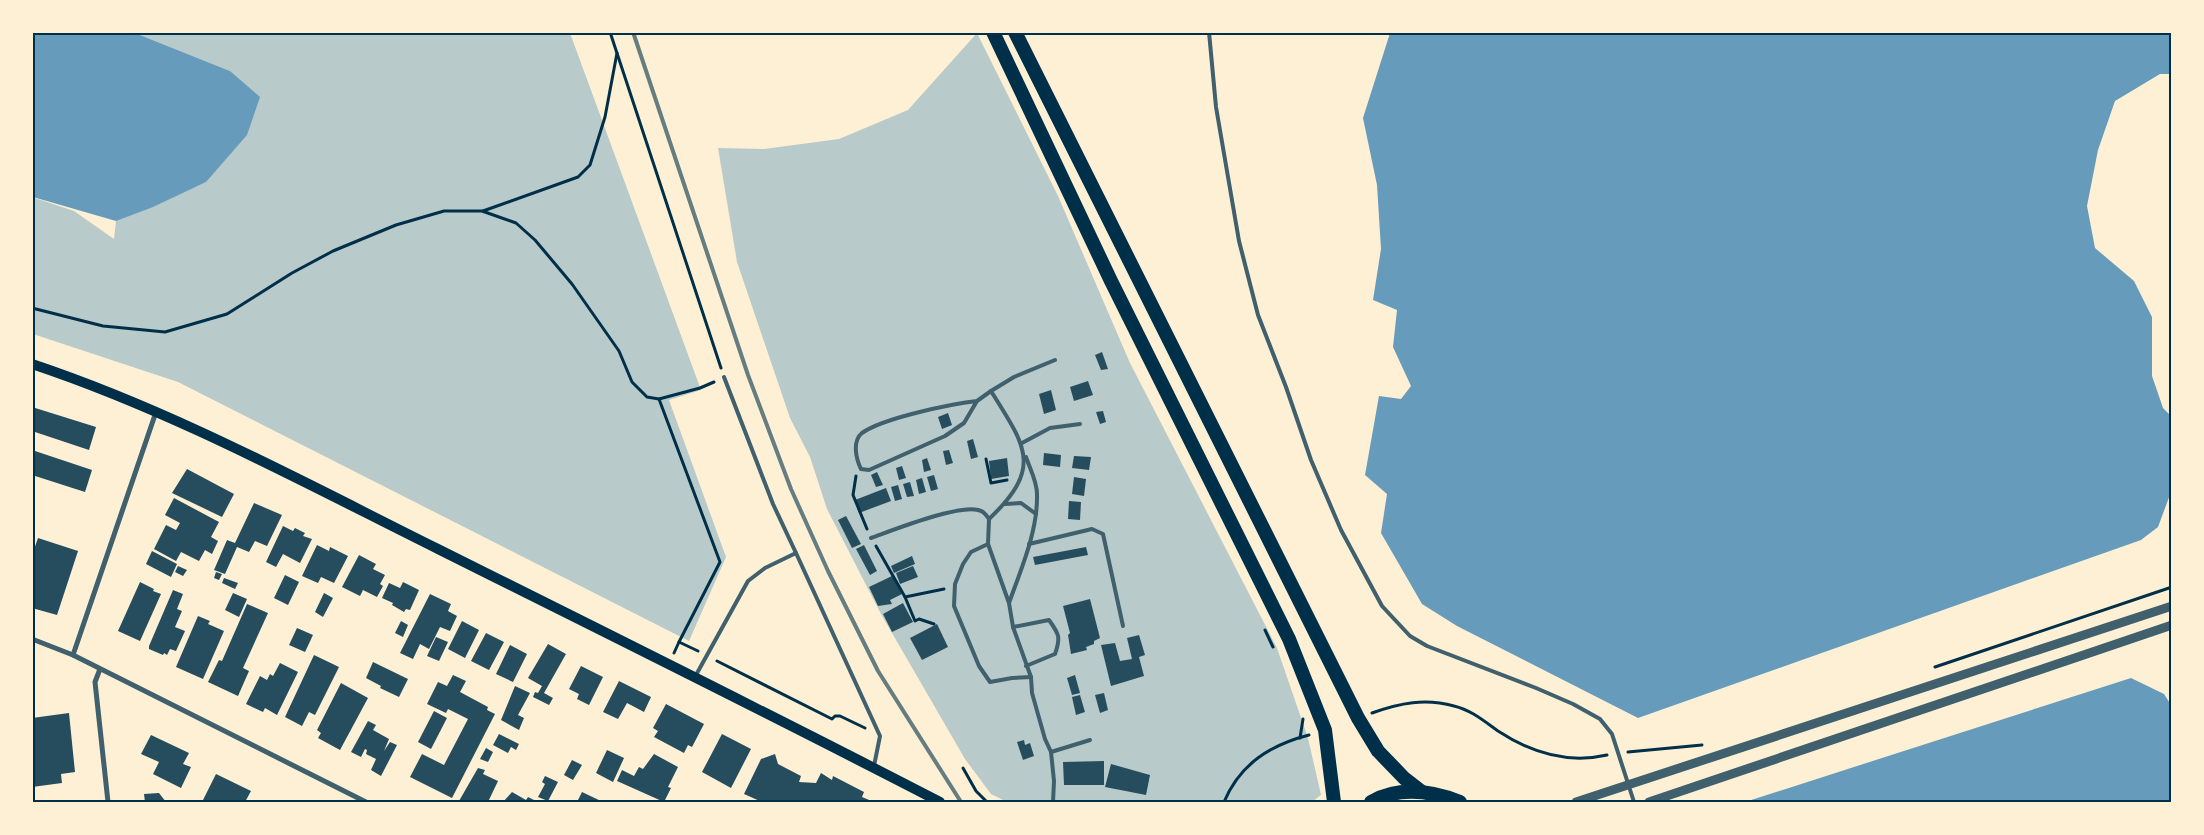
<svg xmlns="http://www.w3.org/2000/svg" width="2204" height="835" font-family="Jost,sans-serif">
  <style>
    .green { fill: #b9caca }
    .water { fill: #669bbc }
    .building { fill: #264d5e }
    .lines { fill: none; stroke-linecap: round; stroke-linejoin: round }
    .path { stroke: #003049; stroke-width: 3 }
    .service { stroke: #3f606c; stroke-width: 4 }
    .minor { stroke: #3f606c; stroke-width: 5 }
    .tertiary { stroke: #3f606c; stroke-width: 9 }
    .secondary { stroke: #003049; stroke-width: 10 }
    .trunk { stroke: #003049; stroke-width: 14 }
    .rail { stroke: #657d81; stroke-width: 4 }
    .neatline { fill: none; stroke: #003049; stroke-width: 2 }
  </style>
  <rect width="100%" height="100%" fill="#fdf0d5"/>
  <g class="green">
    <polygon points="135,33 570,33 701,390 669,400 726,557 689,641 178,382 33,334 32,197 74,211 114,239 116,221 206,182 230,71"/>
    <polygon points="977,33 1058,196 1130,363 1277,648 1308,738 1321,795 1312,802 1007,802 991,794 965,759 881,614 827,509 810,457 790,418 737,262 718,148 764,149 839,139 908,110"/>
  </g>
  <g class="water">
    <polygon points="33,32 135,33 230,71 260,97 247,135 206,182 153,207 116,221 33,197"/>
    <polygon points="1390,33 2171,33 2171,74 2160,74 2115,101 2098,150 2087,206 2095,248 2134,281 2152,317 2152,376 2163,408 2172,417 2171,492 2158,527 2141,540 1638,718 1457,626 1422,604 1381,533 1387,494 1365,475 1379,396 1401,399 1411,386 1393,347 1397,310 1373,300 1381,249 1377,185 1363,118"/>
    <polygon points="2131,678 2164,694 2171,705 2171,802 1745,802"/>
  </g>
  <g class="building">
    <polygon points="1102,352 1108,369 1101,370 1095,355"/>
    <polygon points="1088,381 1093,395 1074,401 1070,387"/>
    <polygon points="1051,390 1056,410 1044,414 1039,394"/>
    <polygon points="32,407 96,427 89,450 32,431"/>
    <polygon points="1103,411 1106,422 1100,424 1096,412"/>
    <polygon points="948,413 952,425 942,429 938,417"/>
    <polygon points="973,439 978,457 971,459 967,441"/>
    <polygon points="32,450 92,470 85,492 32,475"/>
    <polygon points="949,450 953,463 946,465 943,451"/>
    <polygon points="1044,453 1061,455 1060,467 1043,465"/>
    <polygon points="1074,456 1091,457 1089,470 1072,468"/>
    <polygon points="927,458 931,470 924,472 922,460"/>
    <polygon points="1007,458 1009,476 991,479 989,461"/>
    <polygon points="902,466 906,478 899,480 896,468"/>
    <polygon points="187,469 234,494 222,517 172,493"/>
    <polygon points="877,472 883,485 876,487 871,475"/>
    <polygon points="934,475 938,489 931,491 927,477"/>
    <polygon points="1074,477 1086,479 1084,496 1072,494"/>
    <polygon points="922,478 926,492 919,494 916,480"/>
    <polygon points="910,482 914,496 907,497 903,484"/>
    <polygon points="898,485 902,499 895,501 891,487"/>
    <polygon points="886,488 891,501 859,513 855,500"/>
    <polygon points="174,498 219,522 211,537 218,541 212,554 205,550 199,561 181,552 176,561 154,549 166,525 176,530 180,523 165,515"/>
    <polygon points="1069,501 1081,502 1080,520 1068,519"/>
    <polygon points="254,503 282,515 267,546 255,541 249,552 237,547 225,574 214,570 227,540 235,543"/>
    <polygon points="846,516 861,544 852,548 838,520"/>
    <polygon points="283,526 293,531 295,528 305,533 303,536 312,539 300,563 283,554 276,567 266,562"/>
    <polygon points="38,538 78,551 57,615 32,608 32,555"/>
    <polygon points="317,545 329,551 330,547 348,556 334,583 321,577 318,583 302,576"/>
    <polygon points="864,545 877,571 870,575 856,549"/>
    <polygon points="1086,547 1088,555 1035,565 1033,557"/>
    <polygon points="152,551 177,564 171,577 146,564"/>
    <polygon points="359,555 376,564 373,569 385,575 380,584 383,586 377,597 363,590 360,596 342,587"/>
    <polygon points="912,556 915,564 894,573 891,566"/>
    <polygon points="178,566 187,570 183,576 175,572"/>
    <polygon points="913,566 918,577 900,584 896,573"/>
    <polygon points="216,572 222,574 219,580 214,578"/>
    <polygon points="285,575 299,582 288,605 274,598"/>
    <polygon points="892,576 902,594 890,600 892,604 878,606 869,587"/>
    <polygon points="224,578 238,583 235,589 222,583"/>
    <polygon points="140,582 154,589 153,591 161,594 140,641 118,631"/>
    <polygon points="403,582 419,590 410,610 406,609 404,612 392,605 393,603 382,598 389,583 400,588"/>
    <polygon points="173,590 183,594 177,609 182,611 175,627 185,631 176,651 170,649 167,655 164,653 163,655 149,649 149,646"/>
    <polygon points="233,593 247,599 239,617 225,610"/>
    <polygon points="324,593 333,598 323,617 315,612"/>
    <polygon points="430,594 451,604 448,611 457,616 450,631 440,627 429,649 420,644 413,659 400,653"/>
    <polygon points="1090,599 1100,638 1094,641 1094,644 1086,647 1087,650 1071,654 1068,635 1070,633 1063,606"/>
    <polygon points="903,603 913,622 892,632 883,614"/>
    <polygon points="247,604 268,613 243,668 249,671 238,696 208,682 219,660 222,661"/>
    <polygon points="198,616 210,621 208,624 224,631 203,679 176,667"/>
    <polygon points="401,621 408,625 403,637 395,633"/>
    <polygon points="462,621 479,630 465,658 448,649"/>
    <polygon points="937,624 948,647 922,660 910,638"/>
    <polygon points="297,628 313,635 305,652 289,645"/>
    <polygon points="486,633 504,642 489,670 471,661"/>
    <polygon points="1139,635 1145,655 1139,657 1144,676 1111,686 1101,645 1115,643 1120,661 1132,659 1127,638"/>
    <polygon points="436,637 448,642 439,661 427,656"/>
    <polygon points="548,644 566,654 544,693 553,698 549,705 533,697 535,692 538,693 542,686 528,678"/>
    <polygon points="510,645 527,654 513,682 496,674"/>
    <polygon points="314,655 339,667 315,715 309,712 302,726 285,717"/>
    <polygon points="373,662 408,679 399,697 380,688 381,686 366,678"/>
    <polygon points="280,663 298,672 277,715 265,708 263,712 246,704 260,676 267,680 270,674 273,676"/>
    <polygon points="581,666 603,677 589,705 577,699 579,694 569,689"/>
    <polygon points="453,675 466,681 460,692 488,707 487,710 495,714 452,798 410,777 422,754 444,765 468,719 448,709 446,713 427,704 438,682 447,686"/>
    <polygon points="1075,675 1080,693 1072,695 1067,678"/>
    <polygon points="619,681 651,697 644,712 627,703 618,719 603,712"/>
    <polygon points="341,683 368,698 340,750 318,738 321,733 317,730"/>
    <polygon points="515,686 530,693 518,715 524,718 519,730 501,720"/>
    <polygon points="1104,693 1108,710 1100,713 1095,695"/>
    <polygon points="1080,695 1085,712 1076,715 1072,697"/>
    <polygon points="666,704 704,724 692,747 688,745 684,753 654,737 658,731 653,728"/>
    <polygon points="434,711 447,718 431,749 418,742"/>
    <polygon points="69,713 75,772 61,774 62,783 32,787 32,718"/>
    <polygon points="368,721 376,725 373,730 389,739 384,751 390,742 397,745 381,776 371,770 376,759 366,754 367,750 365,749 361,757 351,752"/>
    <polygon points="499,734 519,744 516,750 511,747 508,753 493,745"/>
    <polygon points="722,734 751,749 731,788 702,772"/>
    <polygon points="151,735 189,753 183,764 191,767 181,788 153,774 159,762 141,754"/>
    <polygon points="1024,740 1025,745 1030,743 1034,756 1023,760 1017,742"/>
    <polygon points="486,748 493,752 488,762 480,759"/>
    <polygon points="607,750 624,758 613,782 596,773"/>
    <polygon points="654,754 678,767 668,787 671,788 664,802 617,781 622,770 634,776 639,767 643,769"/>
    <polygon points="775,754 778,764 801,776 799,782 816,783 821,773 832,780 833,776 864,792 862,797 874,802 762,802 744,794 761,759"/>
    <polygon points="572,760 582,765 573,780 564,775"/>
    <polygon points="1104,761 1104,785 1064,785 1063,762"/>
    <polygon points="1111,764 1150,775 1146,795 1105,787"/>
    <polygon points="478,768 485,770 483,774 498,781 488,802 459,801"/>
    <polygon points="216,774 251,791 245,802 202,802"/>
    <polygon points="545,776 558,782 548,801 538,797 545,784 542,782"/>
    <polygon points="512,792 526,800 528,797 534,800 533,802 503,802"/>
    <polygon points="582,792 603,802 577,802"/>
    <polygon points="159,793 166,802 145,802 144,794"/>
  </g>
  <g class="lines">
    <g class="path">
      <polyline points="610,32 721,368"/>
      <polyline points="483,211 578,177 590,165 605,117 617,53"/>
      <polyline points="32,308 103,326 165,332 227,314 292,273 333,251 396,225 444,211 482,211 516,223 535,240 572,284 619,351 632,382 647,397 659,399 700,388 714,382"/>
      <polyline points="659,399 720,562 679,642 698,651"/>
      <polyline points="986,459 991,483 1007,480"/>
      <polyline points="856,476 853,495 867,529"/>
      <polyline points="876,546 905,597 915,621 919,619 934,624"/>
      <polyline points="905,597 944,589"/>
      <polyline points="1265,630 1273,647"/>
      <polyline points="674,653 679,642"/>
      <polyline points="717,661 832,719 835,716 840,716 865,728"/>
      <polyline points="1935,667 2172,587"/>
      <path d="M1372 713C1400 703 1425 698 1454 706 1471 710 1484 721 1498 731 1530 752 1568 764 1607 755"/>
      <polyline points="1300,738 1303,719"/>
      <polyline points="1628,752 1702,745"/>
      <polyline points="963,768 976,791 987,802"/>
      <path d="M1224 802C1240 764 1270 745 1309 735"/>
    </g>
    <g class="service">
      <polyline points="1209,32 1216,107 1239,241 1258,315 1286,387 1311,460 1341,530 1382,606 1410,636 1427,646 1536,688 1573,704 1600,719 1612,734 1634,802"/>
      <polyline points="724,377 773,504 796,553"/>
      <path d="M991 391C1025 446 1044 467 989 519L988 544 1009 603 1013 627 1031 677 1032 693 1045 739 1051 752 1054 781 1053 802"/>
      <path d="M977 401C951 404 883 418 862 433 852 441 856 459 861 469L869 470 945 436 964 423 977 401 991 391 1014 377 1055 360"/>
      <polyline points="1022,443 1050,428 1080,424"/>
      <polyline points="1005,504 1021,503 1036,514"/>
      <path d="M871 538C891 531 963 502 981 511 984 512 987 516 989 519"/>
      <polyline points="988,544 971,552 963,564 955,584 954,606 979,666 990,682 1012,678 1031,677"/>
      <polyline points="1029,544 1092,529 1103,534 1123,626"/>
      <path d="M1009 603C1021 569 1038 531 1037 494 1037 481 1030 469 1026 457"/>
      <path d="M1013 627 1049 620C1059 634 1061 637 1055 654L1026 666"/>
      <polyline points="696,675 748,581 765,568 796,553 880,736 874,766"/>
      <polyline points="1051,752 1090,740"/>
    </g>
    <g class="minor">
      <polyline points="32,639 73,655 366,802"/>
      <polyline points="73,655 156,412"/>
      <polyline points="100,669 95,682 108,802"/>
    </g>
    <g class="tertiary">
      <polyline points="1576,802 2172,606"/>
      <polyline points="1649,802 2172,625"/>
    </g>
    <path class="secondary" d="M32 364C173 411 305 483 438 549 606 633 774 716 940 802"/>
    <g class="trunk">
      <polyline points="993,32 1111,281 1289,639 1325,730 1334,802"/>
      <polyline points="1015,32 1358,718 1378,751 1404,778 1422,792"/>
      <path d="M1371 802C1399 786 1432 791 1460 802"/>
    </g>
    <polyline class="rail" points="633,32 748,375 791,489 828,571 878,671 961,802"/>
  </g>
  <rect width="2204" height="835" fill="none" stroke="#fdf0d5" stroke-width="68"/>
  <rect x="34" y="34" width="2136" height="767" class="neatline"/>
</svg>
